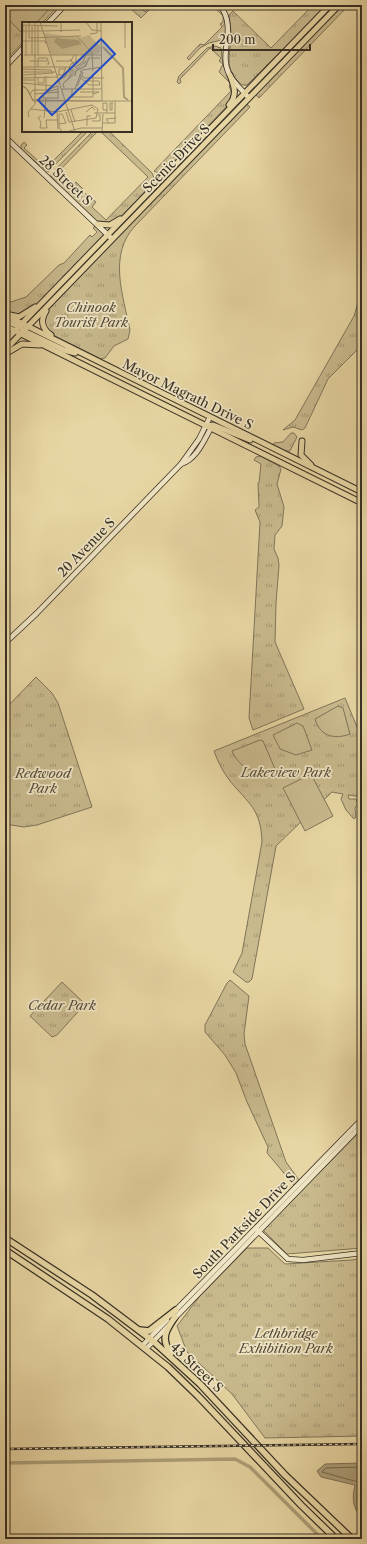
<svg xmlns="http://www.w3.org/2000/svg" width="367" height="1544" font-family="'Libre Caslon Text',serif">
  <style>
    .grass { fill: url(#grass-tufts); stroke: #80755a }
    .pitch { fill: #c9ba8e; stroke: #80755a }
    .water { fill: #ac9e78; stroke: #7e7257 }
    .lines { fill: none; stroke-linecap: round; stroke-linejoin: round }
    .shore { stroke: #72674e; stroke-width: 1 }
    .canal { stroke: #ac9e78; stroke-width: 3.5 }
    .secondary-casing { stroke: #383025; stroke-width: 6 }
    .primary-casing { stroke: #383025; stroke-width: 7 }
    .highway-casing { stroke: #383025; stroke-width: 8 }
    .secondary { stroke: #efe4c3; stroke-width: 4.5 }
    .primary { stroke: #e7d6a3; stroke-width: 5 }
    .highway { stroke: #e7d6a3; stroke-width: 5.5 }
    .rail-casing { stroke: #383025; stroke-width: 2.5 }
    .rail { stroke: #efe4c3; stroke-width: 1; stroke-dasharray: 3; stroke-linecap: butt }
    .labels { text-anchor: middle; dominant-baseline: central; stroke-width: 3.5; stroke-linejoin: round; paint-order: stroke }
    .street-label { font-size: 13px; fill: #383025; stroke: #efe4c3 }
    .park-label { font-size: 13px; font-style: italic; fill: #554c3a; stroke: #efe4c3 }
    .inset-river { fill: none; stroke: #ac9e78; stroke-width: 2 }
    .inset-road { fill: none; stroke: #a19471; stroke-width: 1 }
    .view { fill: #1d4ed8; fill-opacity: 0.15; stroke: #1d4ed8; stroke-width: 2 }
    .inset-edge { fill: none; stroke: #383025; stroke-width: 2 }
  </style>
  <defs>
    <pattern id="grass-tufts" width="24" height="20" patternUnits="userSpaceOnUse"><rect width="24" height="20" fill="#c9ba8e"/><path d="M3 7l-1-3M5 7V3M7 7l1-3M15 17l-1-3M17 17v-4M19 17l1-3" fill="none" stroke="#a49874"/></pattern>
  </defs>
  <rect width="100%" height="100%" fill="#e7d6a3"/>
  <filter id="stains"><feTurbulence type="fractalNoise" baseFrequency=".005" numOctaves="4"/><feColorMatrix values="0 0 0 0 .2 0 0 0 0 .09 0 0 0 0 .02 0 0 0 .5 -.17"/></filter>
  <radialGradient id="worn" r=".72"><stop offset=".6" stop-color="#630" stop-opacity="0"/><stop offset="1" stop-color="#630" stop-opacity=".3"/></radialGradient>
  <g class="grass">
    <polygon points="5,5 59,5 42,23 23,23 23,42 5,61"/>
    <polygon points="134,5 138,5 145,12 154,5 141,18 131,9"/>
    <path d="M212 5H219C225 15 227 27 226 39L209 43 200 48 189 60 187 58 200 44 204 45 222 27 220 24 223 22V16Z"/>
    <path d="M313 5H327L247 85C243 86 240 84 237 80 224 66 231 51 231 34 231 28 230 22 229 15L233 11 271 48Z"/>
    <polygon points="342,5 349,5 259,98 255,94"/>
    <polygon points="215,46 221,48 223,65 234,90 229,104 163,173 158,173 154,171 231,91 229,86 231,84 219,72 223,64 219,61 221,58 210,48 180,79 181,82 179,84 177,82 179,76 207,48"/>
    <path d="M246 103 250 107 135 226C108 255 123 295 130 330L128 339 114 346 105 358 101 359 51 334 44 324 46 312Z"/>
    <polygon points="83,131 88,131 48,172 21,150 21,145 24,142 27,145 24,148 46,168"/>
    <path d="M93 131H98L57 173 71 187 76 182 83 189 82 191 96 202 92 207 106 220 148 177 100 131H109L152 173 154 178 152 184 119 219C114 222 107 225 101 223 89 219 61 187 51 176V174Z"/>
    <polygon points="97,225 108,235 37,305 16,317 5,313 5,300 11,302 26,297 59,265 64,263 90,235 92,237 97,232 93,228"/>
    <polygon points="362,290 362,345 328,379 305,428 302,430 293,427 283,430 295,420 354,316"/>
    <polygon points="291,433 294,433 297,437 290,451 285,451 273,445 274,443 283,442"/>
    <polygon points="260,456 279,466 281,469 277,484 284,507 282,526 275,535 274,549 278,558 279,565 276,603 275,642 304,709 253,730 249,718 260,522 255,510 259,507 258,483 259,483 261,464 254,460 256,457"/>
    <polygon points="36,677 52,693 58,703 92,807 37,825 24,827 5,824 5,709"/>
    <path d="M345 698 362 739V797L348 795 349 799H356L358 804 355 808 356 817 354 819 346 810 341 799 343 794 332 792 276 846 252 979 249 982H246L233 972 242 953 262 842C261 809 249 804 230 781 223 772 218 762 214 751Z"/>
    <polygon points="230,980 249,996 244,1034 245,1044 286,1162 299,1180 294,1185 267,1153 268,1147 247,1102 236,1073 225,1055 205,1032 205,1025 227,983"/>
    <polygon points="62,982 85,1004 57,1035 52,1037 30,1016"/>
    <polygon points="362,1129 362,1248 287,1254 263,1230"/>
    <polygon points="247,1248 268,1248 285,1264 352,1260 362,1258 362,1436 265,1438 232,1394 187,1352 177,1326 199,1297"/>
  </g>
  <g class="pitch">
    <polygon points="5,5 53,5 36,23 23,23 23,34 5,16"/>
    <path d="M338 706 343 708 350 734C334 740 320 736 315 719Z"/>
    <polygon points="297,723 303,726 312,750 296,755 280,749 273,735"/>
    <path d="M260 740 263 741 275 769C256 776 240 769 232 751Z"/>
    <polygon points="311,774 333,816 305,831 283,788"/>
  </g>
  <path class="water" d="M362 1463V1517C352 1509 352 1497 355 1485L321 1477 317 1471 325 1464Z"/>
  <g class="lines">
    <polyline class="shore" points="362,1467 326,1468 322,1472 358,1482 358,1504 362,1512"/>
    <polyline class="canal" points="5,1463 235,1459 250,1467 322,1539"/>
    <defs>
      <g id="secondary">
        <path d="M220 5C238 30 218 51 229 74 234 83 242 90 249 98"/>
        <polyline points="48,23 65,5"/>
        <polyline points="5,67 23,48"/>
        <polyline points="5,137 110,237"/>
        <path d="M181 464C197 459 204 440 212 426"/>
        <polyline points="5,643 37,613 181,464 199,439 210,417"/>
        <polyline points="257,1230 288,1259 303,1260 362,1253"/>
        <polyline points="175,1311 362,1119"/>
        <polyline points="174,1319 362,1125"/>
        <polyline points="142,1346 167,1320"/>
        <polyline points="146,1349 169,1325"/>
      </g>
      <g id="primary">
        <path d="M229 105C238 95 234 86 230 75"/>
        <polyline points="97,224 110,225 120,219"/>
        <path d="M46 311C40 320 42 329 51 335"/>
        <polyline points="5,315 362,492"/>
        <polyline points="10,315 19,317 35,307"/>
        <polyline points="5,321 21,327"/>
        <polyline points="5,326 362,503"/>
        <polyline points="22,330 64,350 75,353"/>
        <polyline points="5,341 330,5"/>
        <polyline points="5,350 339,5"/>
        <polyline points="5,354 22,344 40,345"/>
        <polyline points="207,426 213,425 250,440"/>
        <polyline points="302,441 301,455 311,465"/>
      </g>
      <g id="highway">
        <polyline points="5,1238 92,1295 153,1341 200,1384 285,1475 352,1539"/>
        <polyline points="5,1250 108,1319 168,1367 198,1396 301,1505 336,1539"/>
        <polyline points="139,1330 149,1331 176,1310"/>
        <path d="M171 1353C160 1339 166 1330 175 1317"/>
      </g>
    </defs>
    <use href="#secondary" class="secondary-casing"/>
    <use href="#primary" class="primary-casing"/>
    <use href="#highway" class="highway-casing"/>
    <use href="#secondary" class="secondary"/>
    <use href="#primary" class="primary"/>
    <use href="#highway" class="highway"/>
    <defs>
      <polyline id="rail" points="5,1449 362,1444"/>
    </defs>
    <use href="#rail" class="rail-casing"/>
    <use href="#rail" class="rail"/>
  </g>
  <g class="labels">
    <g class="street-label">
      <text transform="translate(176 158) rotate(-46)">Scenic Drive S</text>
      <text transform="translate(66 180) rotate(43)">28 Street S</text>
      <text transform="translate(188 394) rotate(26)">Mayor Magrath Drive S</text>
      <text transform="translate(86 547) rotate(-46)">20 Avenue S</text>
      <text transform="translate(244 1225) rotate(-46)">South Parkside Drive S</text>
      <text transform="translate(197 1367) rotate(43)">43 Street S</text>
    </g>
    <g class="park-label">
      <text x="91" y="307">Chinook<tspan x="91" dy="15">Tourist Park</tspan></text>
      <text x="286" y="772">Lakeview Park</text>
      <text x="43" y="773">Redwood<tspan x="43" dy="15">Park</tspan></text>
      <text x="62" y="1005">Cedar Park</text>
      <text x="286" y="1333">Lethbridge<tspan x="286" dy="15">Exhibition Park</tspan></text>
    </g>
  </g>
  <g transform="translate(22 22)">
    <rect width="110" height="110" fill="#e7d6a3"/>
    <path d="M22 11 58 16 67 13 79 25 78 31 67 33 64 44 54 49 53 53 39 63 46 56 48 45 54 48 61 44 67 33H29ZM40 16 53 19 55 21 39 26 33 20Z" fill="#c9ba8e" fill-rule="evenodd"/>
    <path d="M34 16 56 18 60 22 40 27 32 20Z" fill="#ac9e78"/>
    <path class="inset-river" d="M81 25 101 46 102 75 106 78"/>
    <path class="inset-road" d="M7 0V16L59 14M18 0 53 110M39 0V10L41 8M64 0 70 8 79 9M79 0 80 79H110M0 3 36 4M0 9H21M21 9 58 8M68 12 75 11V0M55 14 70 31 71 49M0 19H23L24 22M103 26V0M0 33 1 3M2 33H28M4 33V3M10 33V4M16 33V3M28 33H80M48 37 55 47 64 39M8 39H25M34 39H49L52 33M0 45H48M16 45V36H25L27 42H25M54 45 61 40 64 33M0 47 29 48 31 51 0 53M0 50H34M35 53H41L44 45M37 53V47H44M57 53 63 56H82M53 54 54 49 64 44 67 36H78M0 56 35 55M16 56V61H22V56M59 56 67 63H78L77 59H63M0 58H13M36 58 43 55 49 42 54 39V33M0 61 31 64M0 64 3 65 5 67 11 78 73 79H80H11L5 67 0 64M55 64 61 51 58 49M42 66 41 62 50 53M39 67H80M50 67V75H71V52M53 67 60 48 80 45M24 68V54M23 70 36 67M58 70H77L71 72M8 72 11 68H24L36 64V77M12 72 37 70M21 73V76H36M90 81V88H88V81H91M9 87 35 90M49 88 53 100M35 90 70 83 76 87 74 96 47 100 44 90M35 90 36 107M64 90 70 85 73 88M72 91H93M85 91V81H81V88H85M19 94 16 96 19 100 18 106H25L24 98H36M7 95 6 90 13 82V0M22 96 24 76M70 99H78V93H76M80 101H93V79M87 101 84 97 94 96M37 102 44 101 40 92H37V105L40 110M65 104V94H69M44 110 59 106H80M80 110 81 92"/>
    <path class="view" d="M79 17 93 32 30 93 16 78Z"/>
    <rect width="110" height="110" class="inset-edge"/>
  </g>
  <rect width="367" height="1544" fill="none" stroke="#e7d6a3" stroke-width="20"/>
  <rect x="6" y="6" width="355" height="1532" fill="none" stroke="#383025" stroke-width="2"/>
  <rect x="10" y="10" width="347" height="1524" fill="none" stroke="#383025"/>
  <path d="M213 44v6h97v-6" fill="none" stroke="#383025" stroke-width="2"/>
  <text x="219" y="44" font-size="12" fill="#383025" stroke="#efe4c3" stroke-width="3" paint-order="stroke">200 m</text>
  <rect width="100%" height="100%" filter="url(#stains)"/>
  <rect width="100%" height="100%" fill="url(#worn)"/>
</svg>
